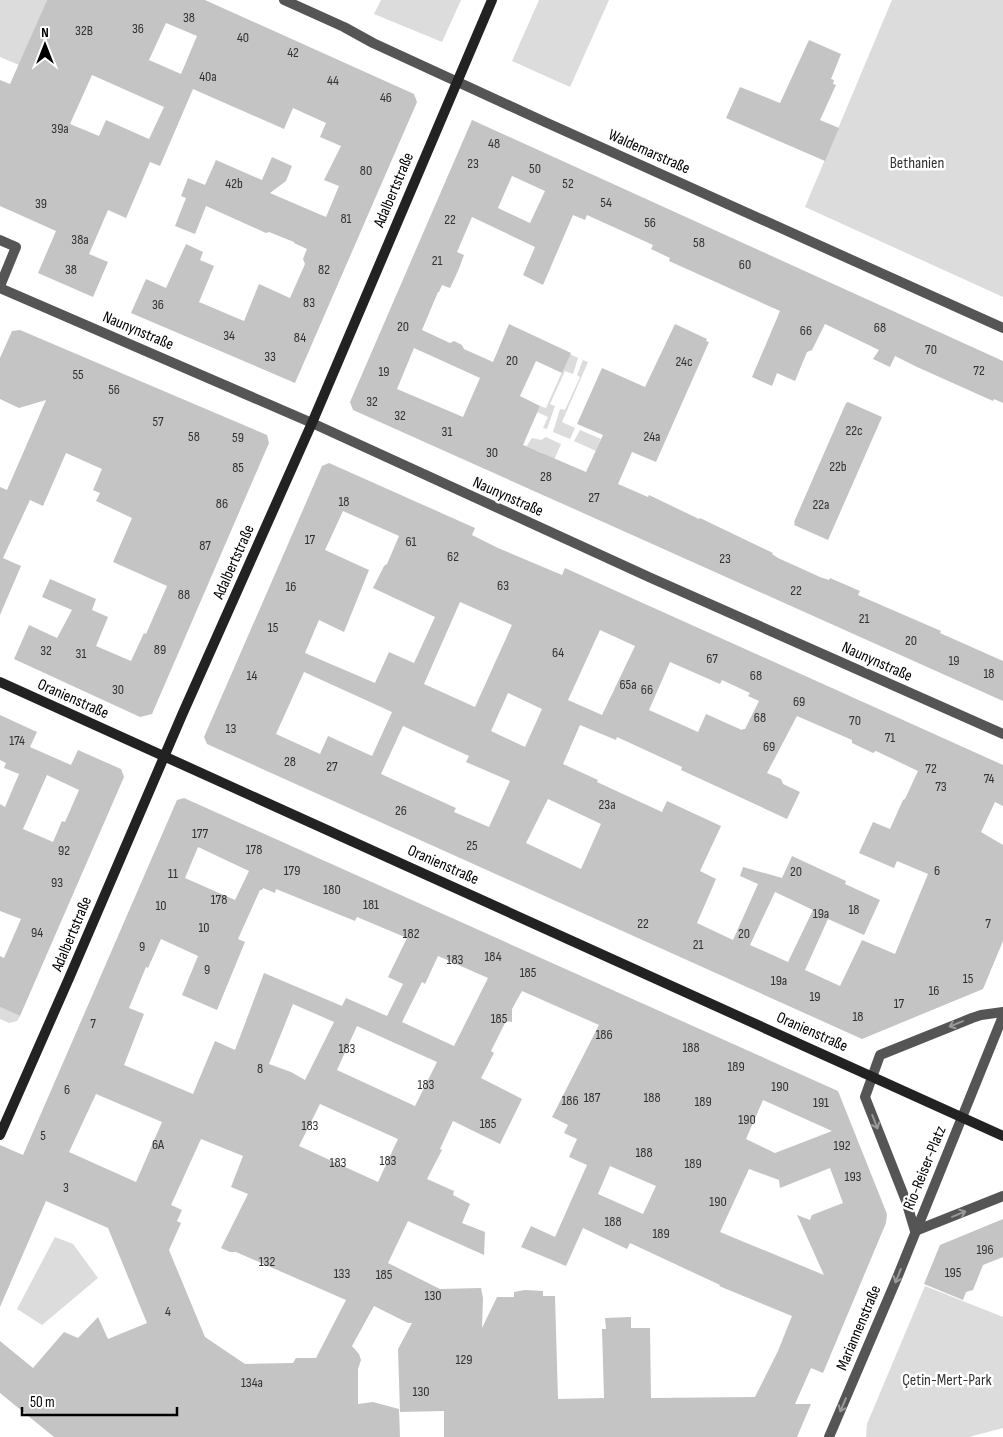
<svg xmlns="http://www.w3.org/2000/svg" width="1003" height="1437" font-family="'Sofia Sans Condensed',sans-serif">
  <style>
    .green { fill: #dcdcdc }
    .building { fill: #c4c4c4; fill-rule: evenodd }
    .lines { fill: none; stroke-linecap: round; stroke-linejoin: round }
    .street { stroke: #555; stroke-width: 10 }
    .secondary { stroke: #222; stroke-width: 10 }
    .oneway { stroke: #999 }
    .labels { text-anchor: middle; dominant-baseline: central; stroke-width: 5; stroke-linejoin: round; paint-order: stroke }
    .number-label { font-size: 14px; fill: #313131 }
    .street-label { font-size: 16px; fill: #000; stroke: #fff }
    .park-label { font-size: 16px; fill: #333; stroke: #fff }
  </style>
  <rect width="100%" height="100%" fill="#fff"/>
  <g class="green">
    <polygon points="0,0 47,0 19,65 0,57"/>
    <polygon points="381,0 461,0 442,42 374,14"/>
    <polygon points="539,0 609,0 570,87 512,61"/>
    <polygon points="892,0 1003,0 1003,297 805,207"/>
    <polygon points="570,354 578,358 573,374 565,371 550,404 555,406 547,429 543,428 548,417 537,412 540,406 546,408"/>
    <polygon points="583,360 588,362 562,422 575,428 570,439 553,432 560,409 565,410 580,377 577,375"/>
    <polygon points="580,430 601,439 596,451 574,441"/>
    <polygon points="546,437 561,444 554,460 540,452 526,447 532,438 541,440"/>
    <polygon points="0,1007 20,1016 17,1021 9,1023 0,1019"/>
    <polygon points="55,1237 73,1244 98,1278 42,1325 17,1309"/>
    <polygon points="925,1286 1003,1317 1003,1428 969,1437 866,1437 867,1424"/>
  </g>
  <g class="building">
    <path d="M47 0H205L414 94 417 102 295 383 131 313 146 279 166 288 186 244 203 252 200 260 214 266 199 302 244 321 259 284 290 298 305 264 303 259 307 249 294 243V242L269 232 266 233 206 206 195 234 175 226 186 198 181 196 188 178 205 185 216 160 262 180 272 157 292 166 286 181 270 193 326 217 339 186 324 180 341 146 320 137 326 123 293 108 284 129 193 89 160 166 150 162 126 218 108 210 89 254 108 262 93 297 38 273 56 231 0 206V80L10 84ZM166 23 197 36 181 74 149 60ZM92 75 164 107 149 139 106 120 99 136 70 124Z"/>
    <polygon points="809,40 841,54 831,79 834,80 833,84 836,85 820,120 839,128 825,161 726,118 740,87 780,103"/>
    <path d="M472 120 1003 361V403L994 399 993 401 917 367 895 356 890 367 873 359 879 350 825 324 812 350 807 352 795 381 777 373 772 386 752 377 780 311 669 261 670 258 651 249 653 245 587 215 585 220 573 215 543 285 523 275 535 247 472 217 457 252 464 255 458 271 450 288 442 285 439 292H438L422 330 450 343 454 341 462 345 464 349 493 362 509 324 571 353 562 373 536 361 520 396 540 406 523 445 586 472 603 435 577 424 602 368 645 387 675 324 707 339 706 341 709 342 656 462 632 452 618 484 648 497 649 495 699 519 700 518 773 553 772 554 778 558 820 577 829 580 830 578 860 591 858 595 941 631 940 633 1003 661V701L353 410 350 402ZM512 176 545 191 530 223 498 208ZM414 348 480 378 463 417 397 389Z"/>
    <polygon points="20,330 267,435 269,443 152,714 140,717 14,659 29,625 57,638 72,610 42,597 50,579 96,599 92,610 108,617 96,646 131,661 144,633 146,634 167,586 113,562 132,518 96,501 100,493 93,490 102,469 66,453 43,506 30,500 3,558 21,566 0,615 0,487 7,490 46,400 19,408 0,399 0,358 12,331"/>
    <polygon points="848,402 882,417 828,540 794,525 795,523 794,522 846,403"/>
    <path d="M329 463 475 528 472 535 498 548 562 575 565 568 1003 765V806L995 802 981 832 1003 845V941L983 989 862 1039 207 744 204 737 322 466ZM343 511 399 536 387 564 384 566 373 588 435 617 414 663 389 652 375 683 305 653 319 620 344 632 369 570 325 550ZM460 602 512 625 475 707 424 684ZM600 630 635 646 602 715 568 700ZM670 662 720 684 722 680 750 693 748 696 759 701 745 729H743L742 730 706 714 698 732 649 710ZM304 672 392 712 372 756 328 736 320 754 276 734ZM508 693 542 709 525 747 491 731ZM797 716 852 740V743L873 753 876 751 918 771 905 799 903 800 890 829 873 822 859 853 894 868 897 861 928 874 895 954 862 940 840 986 805 970 828 919 864 935 880 900 845 884 846 881 792 856 782 878 743 867 740 876 758 884 733 940 697 923 716 879 700 871 721 826 667 801 662 812 597 782 598 780 563 764 580 725 616 740 617 737 682 767 681 770 787 819 800 792 783 784 781 779 767 773ZM403 726 469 756 466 762 510 781 489 827 454 812 456 808 381 774ZM548 799 601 824 581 869 526 843ZM775 892 813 910 788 962 750 945Z"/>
    <path d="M0 715 37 732 30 747 71 765 78 750 121 769 124 777 20 1016 0 1007V956L4 958 21 919 0 911V804L5 807 19 774 4 768 6 763 0 760ZM47 775 79 790 65 822 62 821 53 842 23 829Z"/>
    <path d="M184 798 838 1091 887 1214 886 1223 823 1373 811 1368 795 1404H811L797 1437H444V1411L400 1412 398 1349 412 1323H408L374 1306 352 1346 359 1354 361 1360 358 1369V1404L373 1402 399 1409 400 1437H54L0 1393V1341L33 1368 64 1332 78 1338 98 1317 108 1339 147 1323 108 1228 46 1201 0 1307V1145L23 1155 177 800ZM198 847 249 871 235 900 185 878ZM263 888 275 893 276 889 355 921 357 917 407 938 388 977 403 984 387 1016 346 998 342 1006 264 973 235 1050 215 1041 193 1094 124 1065 144 1014 129 1008 146 967 148 968 161 939 198 956 182 995 217 1010 245 942 238 939 260 890H262ZM438 956 488 978 454 1046 402 1022 422 982 425 984ZM522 991 599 1025 552 1117 568 1125 564 1133 577 1139 569 1157 587 1165 555 1237 531 1226 521 1247 566 1266 583 1228 627 1249 630 1243 720 1285 719 1286 792 1316 778 1351 755 1397 651 1398 650 1328H631V1317L605 1318 606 1329H602L604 1398 558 1399 555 1296H543V1291L525 1290 514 1292V1297H497L482 1328 483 1298 481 1288 440 1289 388 1263 408 1221 484 1255 485 1232 462 1223 470 1204 453 1195 454 1191 427 1179 442 1150 440 1149 453 1121 500 1144 522 1099 481 1078 494 1053 491 1051 506 1021 512 1022V1009ZM293 1004 334 1022 305 1080 291 1072 269 1064ZM357 1026 437 1062 415 1106 337 1070ZM96 1094 162 1122 136 1182 69 1152ZM763 1100 832 1131 775 1153 746 1139ZM320 1104 398 1139 378 1182 299 1146ZM201 1139 243 1156 231 1187 248 1194 221 1248 230 1252H236L346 1300 316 1358H296L293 1363 245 1364 205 1337 169 1250 181 1223 177 1221 182 1210 171 1205ZM610 1166 656 1186 643 1214 598 1194ZM830 1168 843 1203 812 1215 810 1220 797 1215 824 1275 720 1232 749 1169 779 1180 780 1188Z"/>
    <polygon points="1003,1219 1003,1257 983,1265 973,1290 966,1292 963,1300 924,1284 940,1245"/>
  </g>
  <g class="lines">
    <g class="street">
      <polyline points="284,0 344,27 373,43 545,122 1003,328"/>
      <polyline points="0,240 16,247 0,286"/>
      <polyline points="0,288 312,423 651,578 1003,734"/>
      <polyline points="915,1231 906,1201 865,1097 880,1055 972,1018 981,1015 1003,1012"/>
      <polyline points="915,1231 1003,1196"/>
      <polyline points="829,1437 897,1278 1003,1016"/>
    </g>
    <g class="secondary">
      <polyline points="0,682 1003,1136"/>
      <polyline points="0,1135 70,976 182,715 312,423 492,0"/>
    </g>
  </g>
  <defs><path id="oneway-shaft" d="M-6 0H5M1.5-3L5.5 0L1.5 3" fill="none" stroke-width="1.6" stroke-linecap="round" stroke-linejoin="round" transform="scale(1.25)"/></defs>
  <g class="oneway">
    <use href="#oneway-shaft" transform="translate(956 1024) rotate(158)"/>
    <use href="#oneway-shaft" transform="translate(875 1122) rotate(69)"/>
    <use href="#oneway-shaft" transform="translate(959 1214) rotate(-22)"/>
    <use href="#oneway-shaft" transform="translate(898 1276) rotate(112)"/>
    <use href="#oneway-shaft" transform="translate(843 1405) rotate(113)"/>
  </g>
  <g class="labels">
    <g class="number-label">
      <text x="189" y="17">38</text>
      <text x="138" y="28">36</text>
      <text x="84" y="30">32B</text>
      <text x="243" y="37">40</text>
      <text x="293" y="52">42</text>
      <text x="208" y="76">40a</text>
      <text x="333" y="80">44</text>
      <text x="386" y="97">46</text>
      <text x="60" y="128">39a</text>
      <text x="494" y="143">48</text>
      <text x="473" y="163">23</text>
      <text x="535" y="168">50</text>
      <text x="366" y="170">80</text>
      <text x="234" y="183">42b</text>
      <text x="568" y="183">52</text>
      <text x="606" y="202">54</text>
      <text x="41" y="203">39</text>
      <text x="346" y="218">81</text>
      <text x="450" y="219">22</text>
      <text x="650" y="222">56</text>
      <text x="80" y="239">38a</text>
      <text x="699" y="242">58</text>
      <text x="437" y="260">21</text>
      <text x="745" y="264">60</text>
      <text x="71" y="269">38</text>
      <text x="324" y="269">82</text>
      <text x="309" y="302">83</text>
      <text x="158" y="304">36</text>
      <text x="403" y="326">20</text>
      <text x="880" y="327">68</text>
      <text x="806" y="330">66</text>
      <text x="229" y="335">34</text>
      <text x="300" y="337">84</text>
      <text x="931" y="349">70</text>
      <text x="270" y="356">33</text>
      <text x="512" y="360">20</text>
      <text x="684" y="361">24c</text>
      <text x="979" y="370">72</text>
      <text x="384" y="371">19</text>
      <text x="78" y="374">55</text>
      <text x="114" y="389">56</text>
      <text x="372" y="401">32</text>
      <text x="400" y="415">32</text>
      <text x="158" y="421">57</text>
      <text x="854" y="430">22c</text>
      <text x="447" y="431">31</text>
      <text x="194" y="436">58</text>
      <text x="652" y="436">24a</text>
      <text x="238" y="437">59</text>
      <text x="492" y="452">30</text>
      <text x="838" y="466">22b</text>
      <text x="238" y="467">85</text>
      <text x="546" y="476">28</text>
      <text x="594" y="497">27</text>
      <text x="344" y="501">18</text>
      <text x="222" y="503">86</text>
      <text x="821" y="504">22a</text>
      <text x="310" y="539">17</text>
      <text x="411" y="541">61</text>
      <text x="205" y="545">87</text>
      <text x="453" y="556">62</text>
      <text x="725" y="558">23</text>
      <text x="503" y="585">63</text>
      <text x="291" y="586">16</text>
      <text x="796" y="590">22</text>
      <text x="184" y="594">88</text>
      <text x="864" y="618">21</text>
      <text x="273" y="627">15</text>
      <text x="911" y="640">20</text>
      <text x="160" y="649">89</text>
      <text x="46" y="650">32</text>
      <text x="558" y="652">64</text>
      <text x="81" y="653">31</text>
      <text x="712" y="658">67</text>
      <text x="954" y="660">19</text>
      <text x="989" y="673">18</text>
      <text x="252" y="675">14</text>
      <text x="756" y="675">68</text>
      <text x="628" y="684">65a</text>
      <text x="118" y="689">30</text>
      <text x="647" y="689">66</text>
      <text x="799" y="701">69</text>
      <text x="760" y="717">68</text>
      <text x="855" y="720">70</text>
      <text x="231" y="728">13</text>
      <text x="890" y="737">71</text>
      <text x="17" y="740">174</text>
      <text x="769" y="746">69</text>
      <text x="290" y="761">28</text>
      <text x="332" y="766">27</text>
      <text x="931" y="768">72</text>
      <text x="989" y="778">74</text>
      <text x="941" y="786">73</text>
      <text x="607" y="804">23a</text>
      <text x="401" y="810">26</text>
      <text x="200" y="833">177</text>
      <text x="472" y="845">25</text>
      <text x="254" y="849">178</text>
      <text x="64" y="850">92</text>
      <text x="292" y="870">179</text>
      <text x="937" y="870">6</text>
      <text x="796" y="871">20</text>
      <text x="173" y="873">11</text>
      <text x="57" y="882">93</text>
      <text x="332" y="889">180</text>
      <text x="219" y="899">178</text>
      <text x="371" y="904">181</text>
      <text x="161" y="905">10</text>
      <text x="854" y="909">18</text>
      <text x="821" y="913">19a</text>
      <text x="643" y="923">22</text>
      <text x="988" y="923">7</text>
      <text x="204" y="927">10</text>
      <text x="37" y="932">94</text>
      <text x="411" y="933">182</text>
      <text x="744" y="933">20</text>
      <text x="698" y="944">21</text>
      <text x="142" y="946">9</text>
      <text x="493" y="956">184</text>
      <text x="455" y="959">183</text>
      <text x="207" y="969">9</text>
      <text x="528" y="972">185</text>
      <text x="968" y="978">15</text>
      <text x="779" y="980">19a</text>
      <text x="934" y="990">16</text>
      <text x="815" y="996">19</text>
      <text x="899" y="1003">17</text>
      <text x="858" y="1016">18</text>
      <text x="499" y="1018">185</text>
      <text x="93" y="1023">7</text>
      <text x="604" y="1034">186</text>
      <text x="691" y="1047">188</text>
      <text x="347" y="1048">183</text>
      <text x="736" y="1066">189</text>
      <text x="260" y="1068">8</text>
      <text x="426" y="1084">183</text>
      <text x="780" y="1086">190</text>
      <text x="67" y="1089">6</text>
      <text x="592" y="1097">187</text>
      <text x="652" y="1097">188</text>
      <text x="570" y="1100">186</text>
      <text x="703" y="1101">189</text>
      <text x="821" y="1102">191</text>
      <text x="747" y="1119">190</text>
      <text x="488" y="1123">185</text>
      <text x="310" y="1125">183</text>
      <text x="43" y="1135">5</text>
      <text x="158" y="1144">6A</text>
      <text x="842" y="1145">192</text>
      <text x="644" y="1152">188</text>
      <text x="388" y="1160">183</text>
      <text x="338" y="1162">183</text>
      <text x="693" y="1163">189</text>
      <text x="853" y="1176">193</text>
      <text x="66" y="1187">3</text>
      <text x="718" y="1201">190</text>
      <text x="613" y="1221">188</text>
      <text x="661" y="1233">189</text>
      <text x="985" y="1249">196</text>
      <text x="267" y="1261">132</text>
      <text x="953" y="1272">195</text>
      <text x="342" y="1273">133</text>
      <text x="384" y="1274">185</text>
      <text x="433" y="1295">130</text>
      <text x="168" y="1311">4</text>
      <text x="464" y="1359">129</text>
      <text x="252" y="1382">134a</text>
      <text x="421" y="1391">130</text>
    </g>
    <g class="street-label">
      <text transform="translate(649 152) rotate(24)">Waldemarstraße</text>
      <text transform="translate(394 190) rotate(-67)">Adalbertstraße</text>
      <text transform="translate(138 331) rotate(23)">Naunynstraße</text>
      <text transform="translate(508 497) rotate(24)">Naunynstraße</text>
      <text transform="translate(234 562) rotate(-66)">Adalbertstraße</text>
      <text transform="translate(877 662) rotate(24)">Naunynstraße</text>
      <text transform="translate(73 699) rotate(24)">Oranienstraße</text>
      <text transform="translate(443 865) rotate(24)">Oranienstraße</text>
      <text transform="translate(72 934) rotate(-67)">Adalbertstraße</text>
      <text transform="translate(812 1032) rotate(24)">Oranienstraße</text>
      <text transform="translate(925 1168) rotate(-68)">Rio-Reiser-Platz</text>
      <text transform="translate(859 1328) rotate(-67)">Mariannenstraße</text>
    </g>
    <g class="park-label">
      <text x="917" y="163">Bethanien</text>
      <text x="947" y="1380">Çetin-Mert-Park</text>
    </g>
  </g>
  <g transform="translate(45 45)" stroke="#ffffff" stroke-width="4" paint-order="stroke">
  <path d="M0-4L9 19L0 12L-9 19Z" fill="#000000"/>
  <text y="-8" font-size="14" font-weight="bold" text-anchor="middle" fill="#000000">N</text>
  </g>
  <path d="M22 1407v8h155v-8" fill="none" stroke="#000000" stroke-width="2.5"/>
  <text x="30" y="1407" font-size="15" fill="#000000" stroke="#ffffff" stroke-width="4" paint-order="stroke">50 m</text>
</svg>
